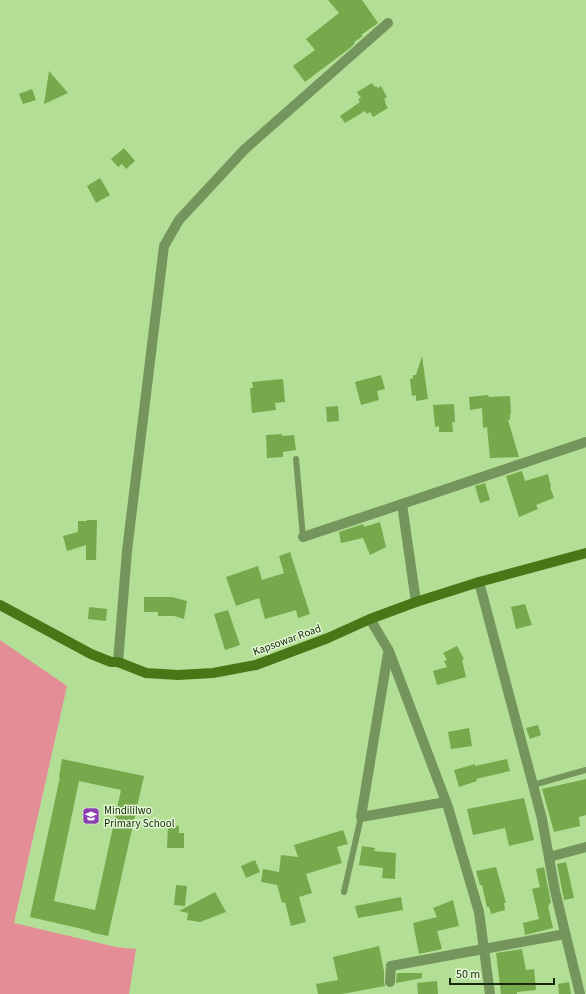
<svg xmlns="http://www.w3.org/2000/svg" width="586" height="994" font-family="'Source Sans 3',sans-serif">
  <style>
    .green { fill: #e38e97 }
    .building { fill: #76a94c; fill-rule: evenodd }
    .lines { fill: none; stroke-linecap: round; stroke-linejoin: round }
    .lane { stroke: #74955c; stroke-width: 6 }
    .street { stroke: #74955c; stroke-width: 10 }
    .secondary { stroke: #487717; stroke-width: 10 }
    .labels { text-anchor: middle; dominant-baseline: central; stroke-width: 3; stroke-linejoin: round; paint-order: stroke }
    .street-label { font-size: 11px; fill: #18280b; stroke: #e1f7d3 }
    .poi-label { font-size: 11px; fill: #18280b; stroke: #e1f7d3; text-anchor: start }
  </style>
  <rect width="100%" height="100%" fill="#b3de95"/>
  <polygon class="green" points="0,640 67,686 14,923 116,947 136,949 129,994 0,994"/>
  <g class="building">
    <polygon points="328,0 362,0 378,23 361,35 363,36 354,42 355,43 350,48 305,82 293,66 315,50 306,39 339,13"/>
    <polygon points="49,71 68,93 44,104"/>
    <polygon points="372,83 375,87 376,86 378,88 381,86 387,97 384,99 386,102 385,103 388,108 373,117 370,112 367,114 365,111 345,123 340,116 360,102 358,99 361,98 357,92"/>
    <polygon points="32,89 36,100 23,104 19,94"/>
    <polygon points="124,148 135,161 126,169 122,164 118,167 111,159"/>
    <polygon points="100,178 110,195 96,203 87,186"/>
    <polygon points="422,356 428,399 416,401 416,395 412,396 410,379 413,378 413,375 416,375"/>
    <polygon points="381,375 385,389 377,391 379,400 361,405 355,382"/>
    <polygon points="283,379 285,402 275,403 276,410 252,413 250,388 253,388 252,382"/>
    <polygon points="488,395 489,397 510,396 511,414 510,414 510,420 508,420 519,457 490,458 487,427 483,428 482,408 470,410 469,397"/>
    <polygon points="454,404 455,422 452,422 453,432 439,432 439,426 435,427 433,405"/>
    <polygon points="338,406 339,421 327,422 326,407"/>
    <polygon points="282,434 282,436 294,435 296,450 283,452 283,457 267,458 266,435"/>
    <polygon points="522,471 525,481 548,474 551,487 550,487 554,498 536,505 538,509 519,517 506,476"/>
    <polygon points="485,483 490,500 480,503 475,486"/>
    <polygon points="87,520 97,520 96,560 86,560 86,545 67,551 63,536 78,532 78,521 87,521"/>
    <polygon points="380,522 386,547 370,555 363,538 341,543 339,532 363,524 364,527"/>
    <polygon points="290,552 310,614 298,618 296,610 265,619 259,598 236,606 226,577 258,566 262,580 284,573 279,556"/>
    <polygon points="144,597 172,597 187,601 184,619 174,616 158,616 158,612 144,612"/>
    <polygon points="525,604 532,625 516,629 511,607"/>
    <polygon points="89,607 107,609 106,621 88,619"/>
    <polygon points="228,610 240,645 225,650 214,614"/>
    <polygon points="457,646 464,659 462,660 466,677 437,685 433,671 447,667 444,661 447,660 443,653"/>
    <polygon points="538,725 541,735 530,739 526,728"/>
    <polygon points="469,728 472,746 451,749 448,732"/>
    <path d="M62 759 144 776 108 936 90 932 91 931 30 917 60 777H59ZM79 781 121 790 95 910 54 901Z"/>
    <polygon points="507,759 510,771 476,779 477,781 459,787 454,770 475,764 475,766"/>
    <polygon points="586,779 586,815 579,817 580,826 554,832 542,789"/>
    <polygon points="524,798 534,840 509,846 505,828 473,835 467,809"/>
    <polygon points="168,826 179,826 179,833 184,833 184,848 167,848"/>
    <polygon points="343,830 348,844 337,847 342,863 306,874 312,893 299,897 306,922 291,926 285,902 282,903 277,885 261,882 263,869 279,872 281,855 298,857 294,845"/>
    <polygon points="362,846 375,848 374,851 396,853 395,879 382,878 383,868 359,865"/>
    <polygon points="255,860 260,872 246,878 241,866"/>
    <polygon points="566,862 574,898 564,900 557,864"/>
    <polygon points="496,867 506,903 504,903 505,910 491,914 489,907 487,907 482,885 480,885 476,871"/>
    <polygon points="544,867 551,903 549,904 549,906 548,906 553,928 525,935 523,923 539,919 532,889 540,887 536,869"/>
    <polygon points="176,885 187,886 185,906 174,905"/>
    <polygon points="215,892 226,912 200,922 187,920 188,913 179,911"/>
    <polygon points="401,897 403,910 358,918 355,906"/>
    <polygon points="453,900 459,926 437,931 442,949 419,954 413,923 437,917 433,908"/>
    <polygon points="379,946 384,971 384,982 385,986 342,994 318,994 316,984 338,980 333,957"/>
    <polygon points="522,949 526,970 534,969 536,990 517,992 517,994 501,994 496,953"/>
    <polygon points="397,973 422,973 422,978 396,983"/>
    <polygon points="437,981 438,994 418,994 417,983"/>
    <polygon points="569,982 571,994 559,994 558,984"/>
  </g>
  <g class="lines">
    <g class="lane">
      <polyline points="296,459 303,537"/>
      <polyline points="533,785 586,770"/>
      <polyline points="344,892 361,817"/>
    </g>
    <g class="street">
      <polyline points="303,537 402,504"/>
      <polyline points="479,582 533,785 542,819 555,891 580,994"/>
      <polyline points="416,602 402,504 586,442"/>
      <polyline points="370,619 389,651 448,807 479,912 490,994"/>
      <polyline points="388,653 361,817 446,802"/>
      <polyline points="118,662 127,551 164,246 179,220 245,149 388,23"/>
      <polyline points="549,857 586,847"/>
      <polyline points="390,982 391,966 565,934"/>
    </g>
    <polyline class="secondary" points="0,605 91,654 111,662 118,662 146,673 178,675 213,673 256,665 328,638 370,619 416,602 479,582 586,553"/>
  </g>
  <defs>
    <symbol id="school-square" viewBox="-11 -11 22 22"><rect x="-9" y="-9" width="18" height="18" rx="4" fill="#8b3fb0" stroke="#e1f7d3"/><path d="M0-5L7-2L0 1L-7-2ZM-4 1L0 2.5L4 1V4Q0 6-4 4Z" fill="#fff"/></symbol>
  </defs>
  <g fill-rule="evenodd">
    <use href="#school-square" x="81" y="806" width="20" height="20"/>
  </g>
  <g class="labels">
    <g class="street-label">
      <text transform="translate(287 640) rotate(-20)">Kapsowar Road</text>
    </g>
    <g class="poi-label">
      <text x="104" y="810">Mindililwo<tspan x="104" dy="13">Primary School</tspan></text>
    </g>
  </g>
  <path d="M450 978v6h104v-6" fill="none" stroke="#18280b" stroke-width="2"/>
  <text x="456" y="978" font-size="12" fill="#18280b" stroke="#e1f7d3" stroke-width="3" paint-order="stroke">50 m</text>
</svg>
